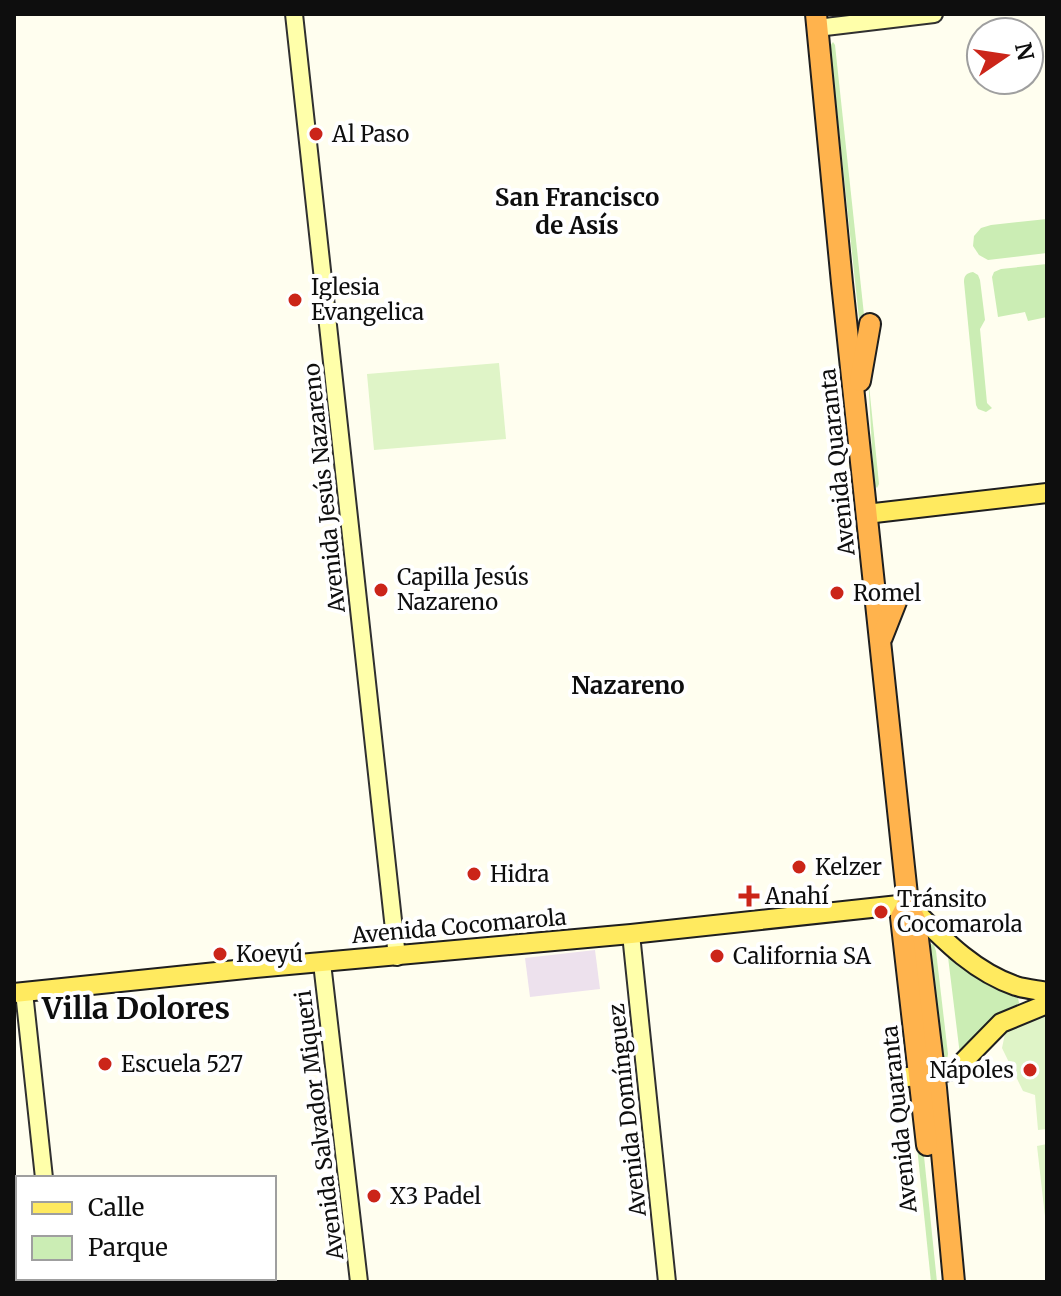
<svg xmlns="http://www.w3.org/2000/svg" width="1061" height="1296" font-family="Merriweather,serif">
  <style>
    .industrial { fill: #ede1ed }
    .green { fill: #cbedb4 }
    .pitch { fill: #dff4c7 }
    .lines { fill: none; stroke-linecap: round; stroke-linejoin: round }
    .secondary-casing { stroke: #303030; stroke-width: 20 }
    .primary-casing { stroke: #1f1f1f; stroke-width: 22 }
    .highway-casing { stroke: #1f1f1f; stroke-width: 24 }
    .secondary { stroke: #ffa; stroke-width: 16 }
    .primary { stroke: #ffea5f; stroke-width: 18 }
    .highway { stroke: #ffb34d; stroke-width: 20 }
    .poi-dot { fill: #cb2519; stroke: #fff; stroke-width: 3 }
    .labels { text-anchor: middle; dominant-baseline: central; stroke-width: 8; stroke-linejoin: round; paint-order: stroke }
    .poi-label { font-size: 22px; fill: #0e0e0e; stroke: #fff; text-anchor: start }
    .street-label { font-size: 22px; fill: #0e0e0e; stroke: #fff }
    .neighbourhood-label { font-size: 24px; font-weight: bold; fill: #0e0e0e; stroke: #fff }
    .district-label { font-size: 30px; font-weight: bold; fill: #0e0e0e; stroke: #fff }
  </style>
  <rect width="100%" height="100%" fill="#fffeef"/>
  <polygon class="industrial" points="595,950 600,989 530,997 525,958"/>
  <g class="green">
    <polygon points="833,42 835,45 865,324 863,356 830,46"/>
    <polygon points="1047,219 1047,253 988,260 979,255 973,246 974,236 981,228 991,225"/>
    <polygon points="1047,264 1047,317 1028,321 1025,312 998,317 992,277 994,272 1001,269"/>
    <path d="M973 272 978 275 980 280 985 320 980 329 987 403 992 408 986 412 978 409 976 405 964 282C964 276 966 273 973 272Z"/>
    <polygon points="868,375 879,484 877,488 874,485"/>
    <polygon points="929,943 934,945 936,951 948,1054 947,1060 943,1063 925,946"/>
    <polygon points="948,957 993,984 1017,992 1019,1003 1018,1007 960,1055"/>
    <polygon points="912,1098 918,1098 937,1282 931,1282"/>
  </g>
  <g class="pitch">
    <polygon points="499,363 506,439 374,450 367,374"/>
    <polygon points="1047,1013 1047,1129 1038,1130 1035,1095 1023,1091 1002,1048 1007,1024"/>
    <polygon points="1047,1144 1047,1225 1046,1225 1037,1146"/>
  </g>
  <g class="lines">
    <defs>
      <g id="secondary">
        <polyline points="294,14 397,957"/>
        <polyline points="817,28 934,14"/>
        <polyline points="631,934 667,1282"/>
        <polyline points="322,963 359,1282"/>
        <polyline points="24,992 44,1178"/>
        <polyline points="55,1278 56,1282"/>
      </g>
      <g id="primary">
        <polyline points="866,514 1047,493"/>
        <path d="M14 993 255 968 631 934 908 904C941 937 972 971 1016 986 1026 989 1037 990 1047 992"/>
        <polyline points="907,1077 934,1075 956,1069 1001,1023 1047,1004"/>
      </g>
      <g id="highway">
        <polyline points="816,14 842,283 904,867 908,904 916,922 936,1088 954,1282"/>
        <polyline points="860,381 870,324"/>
        <polyline points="882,637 897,599"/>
        <polyline points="908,904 901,917 927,1145"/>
      </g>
    </defs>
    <use href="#secondary" class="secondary-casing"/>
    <use href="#primary" class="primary-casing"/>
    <use href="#highway" class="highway-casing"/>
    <use href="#secondary" class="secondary"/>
    <use href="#primary" class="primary"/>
    <use href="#highway" class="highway"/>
  </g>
  <g class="poi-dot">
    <circle cx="316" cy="134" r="8"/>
    <circle cx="295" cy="300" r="8"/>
    <circle cx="381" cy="590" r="8"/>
    <circle cx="837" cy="593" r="8"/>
    <circle cx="799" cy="867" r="8"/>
    <circle cx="474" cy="874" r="8"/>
    <path d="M745 884h8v8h8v8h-8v8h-8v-8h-8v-8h8z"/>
    <circle cx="881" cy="912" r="8"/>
    <circle cx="220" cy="954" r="8"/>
    <circle cx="717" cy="956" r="8"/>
    <circle cx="105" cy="1064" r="8"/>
    <circle cx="1030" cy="1070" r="8"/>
    <circle cx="374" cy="1196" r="8"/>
  </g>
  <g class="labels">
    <g class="poi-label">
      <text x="332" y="134">Al Paso</text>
      <text x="311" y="287">Iglesia<tspan x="311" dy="25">Evangelica</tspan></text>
      <text x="397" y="577">Capilla Jesús<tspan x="397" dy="25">Nazareno</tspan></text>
      <text x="853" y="593">Romel</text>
      <text x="815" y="867">Kelzer</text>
      <text x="490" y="874">Hidra</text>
      <text x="765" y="896">Anahí</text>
      <text x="897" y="899">Tránsito<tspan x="897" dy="25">Cocomarola</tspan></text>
      <text x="236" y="954">Koeyú</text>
      <text x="733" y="956">California SA</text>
      <text x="121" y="1064">Escuela 527</text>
      <text x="1014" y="1070" text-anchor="end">Nápoles</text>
      <text x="390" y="1196">X3 Padel</text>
    </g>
    <g class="street-label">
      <text transform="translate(837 462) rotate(-96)">Avenida Quaranta</text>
      <text transform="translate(324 488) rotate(-96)">Avenida Jesús Nazareno</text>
      <text transform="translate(459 926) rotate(-5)">Avenida Cocomarola</text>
      <text transform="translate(627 1110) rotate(-96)">Avenida Domínguez</text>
      <text transform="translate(899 1119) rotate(-96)">Avenida Quaranta</text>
      <text transform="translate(319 1125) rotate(-97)">Avenida Salvador Miqueri</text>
    </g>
    <g class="neighbourhood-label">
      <text x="577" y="197">San Francisco<tspan x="577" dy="28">de Asís</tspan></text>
      <text x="628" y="685">Nazareno</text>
    </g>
    <g class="district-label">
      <text x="136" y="1008">Villa Dolores</text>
    </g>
  </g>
  <rect width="1061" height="1296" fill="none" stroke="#0e0e0e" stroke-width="32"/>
  <rect x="16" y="1176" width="260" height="104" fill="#ffffff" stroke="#9f9f9f" stroke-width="2"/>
  <rect x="32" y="1202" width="40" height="12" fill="#ffea5f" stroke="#9f9f9f" stroke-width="2"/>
  <text x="88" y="1216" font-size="24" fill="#0e0e0e">Calle</text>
  <rect x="32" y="1236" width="40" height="24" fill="#cbedb4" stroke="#9f9f9f" stroke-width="2"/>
  <text x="88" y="1256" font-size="24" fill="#0e0e0e">Parque</text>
  <g transform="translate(1005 56) rotate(77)"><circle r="38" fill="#ffffff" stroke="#9f9f9f" stroke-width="2"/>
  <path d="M0-6L14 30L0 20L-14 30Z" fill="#cb2519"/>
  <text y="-12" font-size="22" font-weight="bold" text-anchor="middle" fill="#0e0e0e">N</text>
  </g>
</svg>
